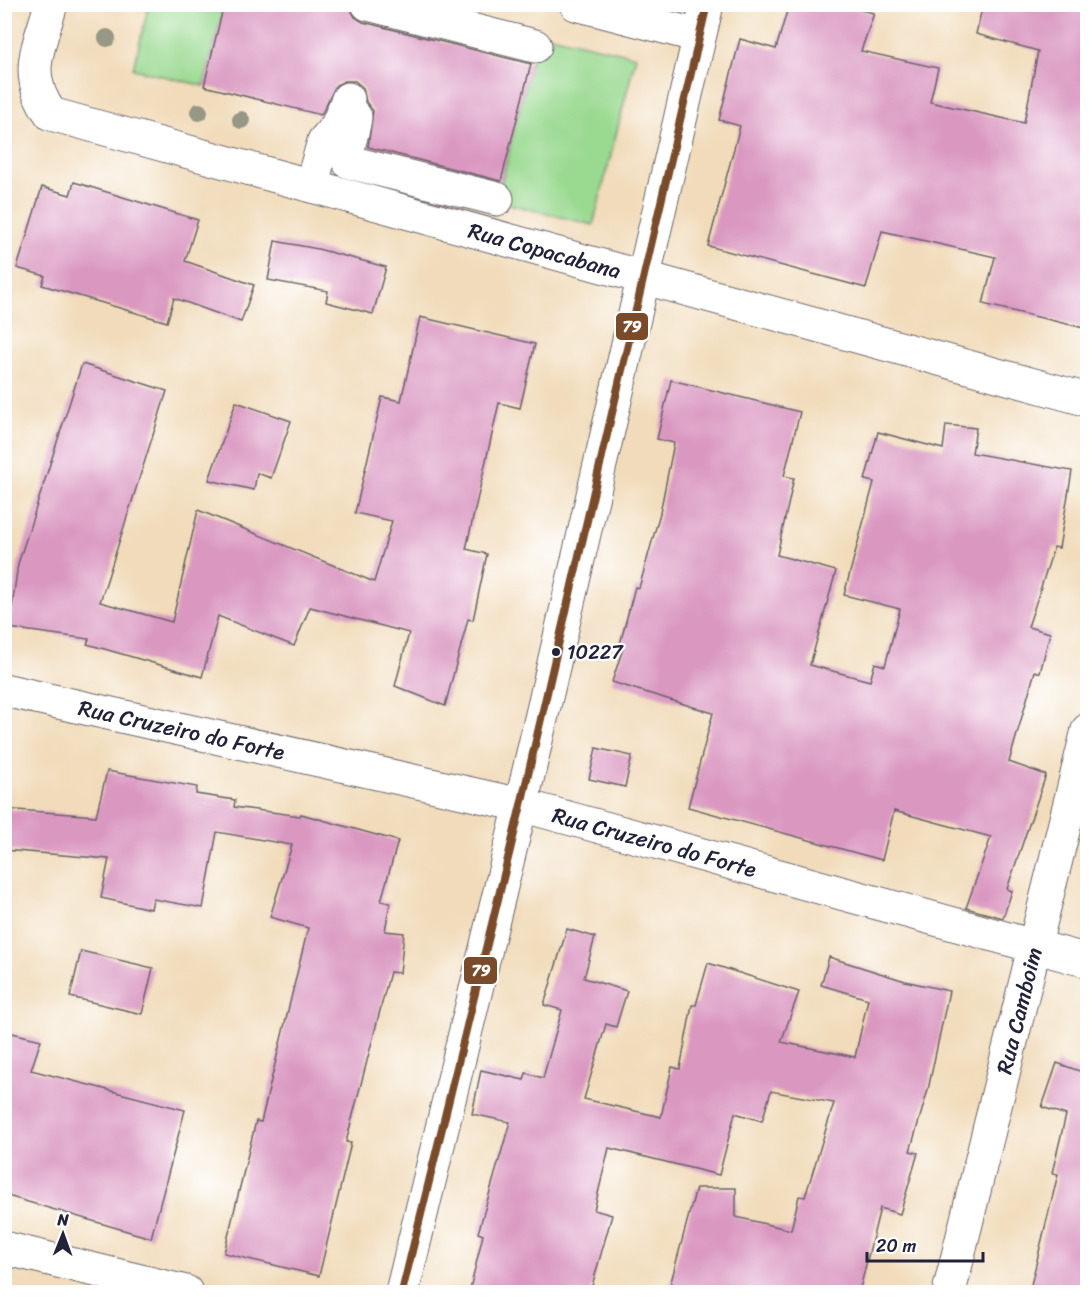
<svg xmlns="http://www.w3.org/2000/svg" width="1092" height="1297" font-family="Sriracha,sans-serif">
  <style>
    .green { fill: #9ad990; stroke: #5e7e66; stroke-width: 1.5 }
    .building { fill: #da98c1 }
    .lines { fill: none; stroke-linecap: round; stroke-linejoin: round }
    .minor-casing { stroke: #6a6367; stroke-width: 35 }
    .minor { stroke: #fff; stroke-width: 33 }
    .bus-1-casing { stroke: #fff; stroke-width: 12 }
    .bus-1 { stroke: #7a4b2a; stroke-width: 8 }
    .tree { fill: #969885 }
    .bus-dot { fill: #22223b; stroke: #fff; stroke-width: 2 }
    .labels { text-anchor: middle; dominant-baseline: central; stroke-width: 4.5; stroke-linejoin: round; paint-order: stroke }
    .bus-label { font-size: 20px; fill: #22223b; stroke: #fff; text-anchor: start }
    .street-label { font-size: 22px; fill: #22223b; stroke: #fff }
    .line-badge { stroke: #fff; stroke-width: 2 }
    .badge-label { font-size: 16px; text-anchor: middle; font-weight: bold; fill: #fff }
  </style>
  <rect width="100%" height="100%" fill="#fff"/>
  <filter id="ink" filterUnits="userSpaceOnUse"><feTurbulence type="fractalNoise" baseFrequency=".0167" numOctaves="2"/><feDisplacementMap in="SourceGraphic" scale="12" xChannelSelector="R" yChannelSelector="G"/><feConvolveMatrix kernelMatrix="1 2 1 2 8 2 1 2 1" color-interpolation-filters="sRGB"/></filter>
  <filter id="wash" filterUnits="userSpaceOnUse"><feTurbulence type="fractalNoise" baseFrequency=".008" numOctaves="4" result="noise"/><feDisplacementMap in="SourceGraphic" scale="24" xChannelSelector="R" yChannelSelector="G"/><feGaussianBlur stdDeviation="1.35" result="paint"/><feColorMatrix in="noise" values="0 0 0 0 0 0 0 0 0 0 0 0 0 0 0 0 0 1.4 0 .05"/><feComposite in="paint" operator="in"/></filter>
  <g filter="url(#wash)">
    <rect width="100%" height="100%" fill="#f1dbba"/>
    <g class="green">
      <polygon points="149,5 224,5 204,86 133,69"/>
      <polygon points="538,33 636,56 593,225 497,201"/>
    </g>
    <g id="blocks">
      <g class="building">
        <polygon points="224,4 335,4 350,8 355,17 363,22 531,64 501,181 368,147 373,111 366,102 363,88 355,81 345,81 336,85 321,115 204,86"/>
        <polygon points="789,4 834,4 874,13 861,51 938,68 930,102 1024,123 1038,51 976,34 983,4 1059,4 1088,11 1088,329 983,304 995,257 882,231 866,288 708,246 740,126 719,120 740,39 776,49"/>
        <polygon points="74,182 198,220 185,261 254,285 241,322 174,298 167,322 42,285 45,276 17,268 42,187 70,195"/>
        <polygon points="275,241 318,249 386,267 373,314 326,302 328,291 268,280"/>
        <polygon points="420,317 535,344 520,408 499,403 466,549 487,554 473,620 468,619 445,706 395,686 409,633 310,607 294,646 218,616 202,677 87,644 89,639 9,628 18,564 82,364 167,391 100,602 172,622 198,510 374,582 392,521 355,513 382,397 401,401"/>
        <polygon points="671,380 800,412 784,476 794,478 777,555 836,571 810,665 870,681 875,663 885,666 900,609 844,595 874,482 865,480 878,432 943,449 946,425 976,428 972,453 1072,471 1059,548 1054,547 1028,627 1050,633 1040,673 1035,671 1009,762 1046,775 1007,889 1012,891 1003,918 966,908 991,837 894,811 882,860 688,807 713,713 612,682 624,645 620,644 635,587 639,588 660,513 674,443 657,439"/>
        <polygon points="236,402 291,421 271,478 257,473 254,490 209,480"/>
        <polygon points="596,748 632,756 625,787 589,779"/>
        <polygon points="107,771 197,787 196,794 235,800 234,807 300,816 301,814 398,841 381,901 390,903 385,931 404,933 400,973 390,972 346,1142 351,1143 319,1276 224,1253 256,1121 261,1122 308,928 270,917 292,845 217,832 203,908 153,899 151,909 101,898 109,859 4,850 4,809 96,816"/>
        <polygon points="567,929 595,937 584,978 627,991 616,1027 606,1024 584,1099 661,1117 672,1067 680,1069 692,1005 696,1005 708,963 799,992 781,1042 855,1057 868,999 821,985 829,957 905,981 949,991 928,1090 910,1151 918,1153 900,1214 880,1208 859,1293 668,1293 696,1188 736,1188 736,1217 791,1230 799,1196 805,1197 834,1103 771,1091 762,1121 735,1113 719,1175 609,1148 594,1210 612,1215 590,1293 469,1293 483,1235 478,1233 510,1122 472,1114 481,1070 524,1080 526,1073 543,1078 562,1010 544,1005"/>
        <polygon points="81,951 153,968 142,1014 70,997"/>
        <polygon points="4,1031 41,1040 31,1070 185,1110 151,1238 4,1195"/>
        <polygon points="1057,1063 1088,1074 1088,1293 1029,1293 1058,1174 1052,1173 1066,1115 1042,1107"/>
      </g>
    </g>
  </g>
  <g filter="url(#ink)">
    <use href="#blocks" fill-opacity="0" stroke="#6a6367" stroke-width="1.5"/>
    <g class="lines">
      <defs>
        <g id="minor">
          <path id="s1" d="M51 4C39 48 22 74 51 114L1088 400"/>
          <polyline points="368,4 535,46"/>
          <polyline points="576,4 699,36"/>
          <path d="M345 107 355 117C354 132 345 147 349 162L497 199"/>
          <polyline points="311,186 324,141 337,126 348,99"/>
          <path id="s2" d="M4 690 521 805 1088 961"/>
          <polyline points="4,1248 186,1292"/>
          <polyline points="402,1292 521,805 707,4"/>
          <path id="s3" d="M949 1292 1088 730"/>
        </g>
      </defs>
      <use href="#minor" class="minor-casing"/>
      <use href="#minor" class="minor"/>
      <defs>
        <polyline id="bus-1" points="402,1292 521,805 707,4"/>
      </defs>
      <use href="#bus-1" class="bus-1-casing"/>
      <use href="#bus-1" class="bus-1"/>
    </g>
    <g class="tree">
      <circle cx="107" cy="38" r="9"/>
      <circle cx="199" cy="112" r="9"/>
      <circle cx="241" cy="120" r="9"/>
    </g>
  </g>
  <circle class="bus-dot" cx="556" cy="652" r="5"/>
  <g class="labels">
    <g class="bus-label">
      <text x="567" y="652">10227</text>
    </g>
    <g class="street-label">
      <text stroke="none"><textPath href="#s1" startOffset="628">Rua Copacabana</textPath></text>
      <text stroke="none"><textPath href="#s2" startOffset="182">Rua Cruzeiro do Forte</textPath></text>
      <text stroke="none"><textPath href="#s2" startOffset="668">Rua Cruzeiro do Forte</textPath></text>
      <text stroke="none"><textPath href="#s3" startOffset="290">Rua Camboim</textPath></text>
    </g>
  </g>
  <g class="line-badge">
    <rect x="615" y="312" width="34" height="29" rx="6" fill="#7a4b2a"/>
    <rect x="463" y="956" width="35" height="29" rx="6" fill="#7a4b2a"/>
  </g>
  <g class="badge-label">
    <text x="632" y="332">79</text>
    <text x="481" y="976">79</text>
  </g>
  <rect width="1092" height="1297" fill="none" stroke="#fff" stroke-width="24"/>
  <g transform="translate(63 1234) rotate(1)" stroke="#ffffff" stroke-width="4.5" paint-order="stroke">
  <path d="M0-4.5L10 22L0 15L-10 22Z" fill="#22223b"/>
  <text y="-9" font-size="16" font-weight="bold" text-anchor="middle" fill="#22223b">N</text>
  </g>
  <path d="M867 1252v9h116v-9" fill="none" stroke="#22223b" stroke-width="3"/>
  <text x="876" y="1252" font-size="18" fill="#22223b" stroke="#ffffff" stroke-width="4.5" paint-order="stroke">20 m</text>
</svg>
